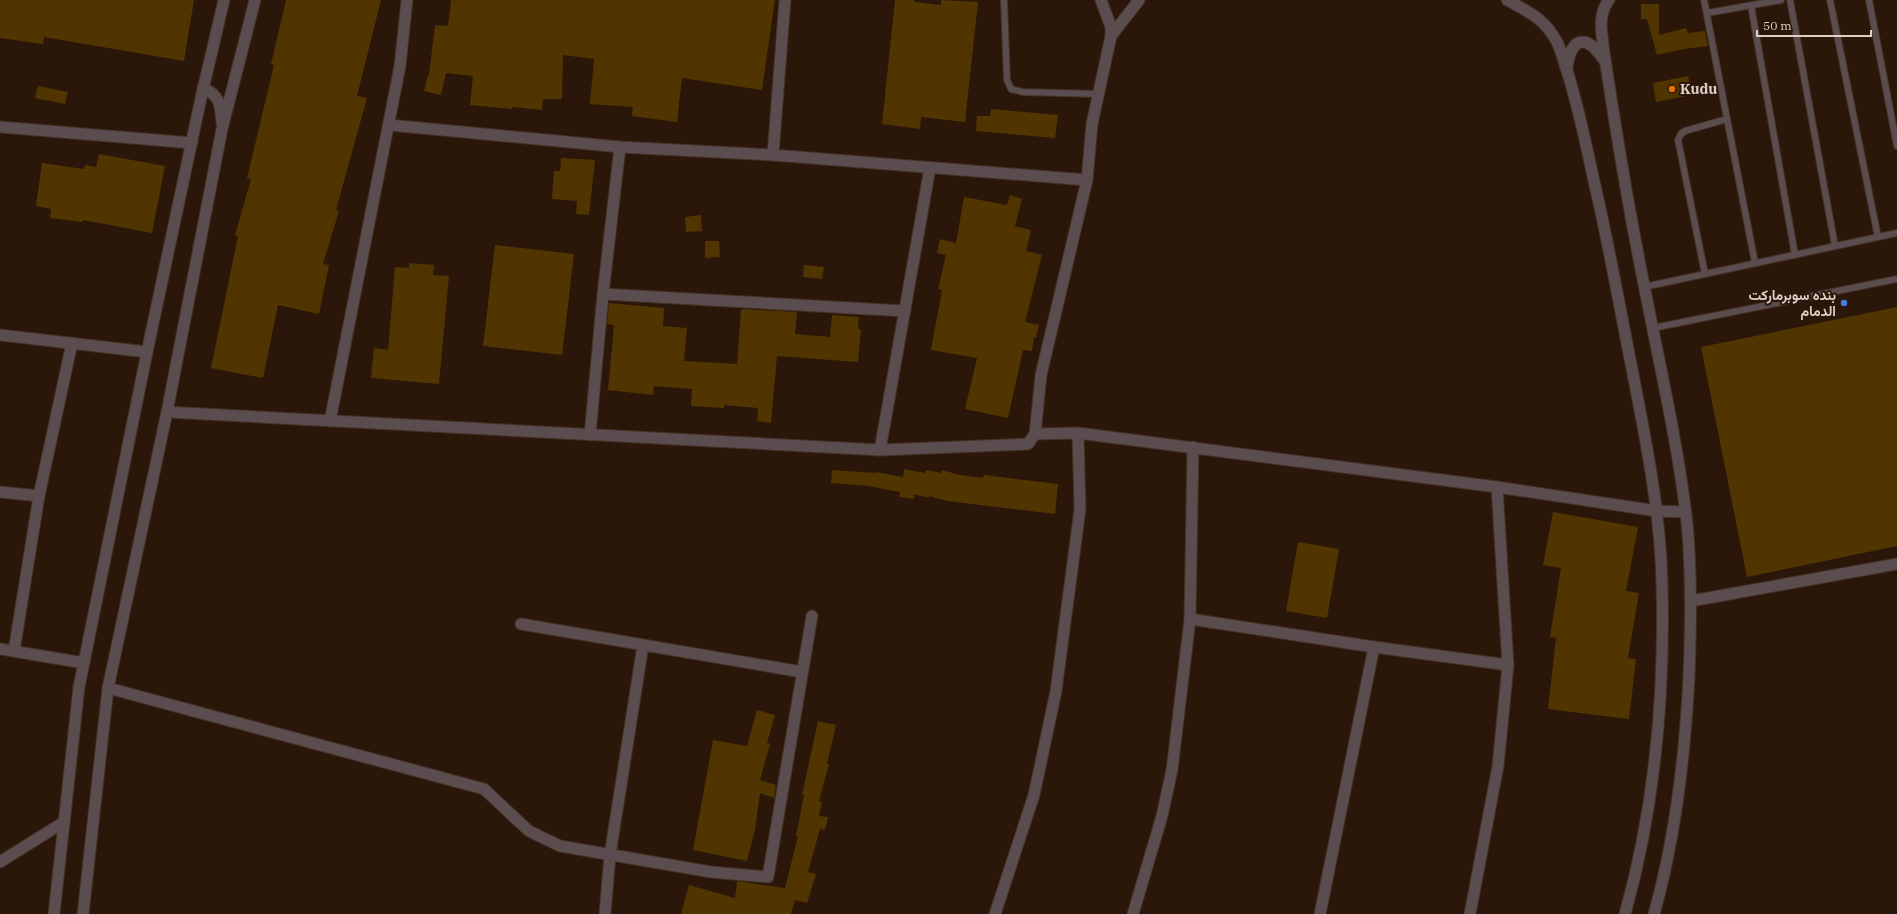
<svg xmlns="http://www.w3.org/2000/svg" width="1897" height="914" font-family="'IBM Plex Serif',Vazirmatn,serif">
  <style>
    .building { fill: #513500 }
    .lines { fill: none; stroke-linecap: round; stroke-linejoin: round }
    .service-casing { stroke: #443024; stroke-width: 8 }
    .minor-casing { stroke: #443024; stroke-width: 13 }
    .service { stroke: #5a4c4f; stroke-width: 6 }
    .minor { stroke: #5a4c4f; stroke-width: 11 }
    .food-dot { fill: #e8710a; stroke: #2b160a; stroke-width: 1.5 }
    .shop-dot { fill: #3f7fe0; stroke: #2b160a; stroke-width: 1.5 }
    .labels { text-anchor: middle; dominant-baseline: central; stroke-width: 4; stroke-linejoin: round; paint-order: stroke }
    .poi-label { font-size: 14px; font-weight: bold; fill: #decfc7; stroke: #2b160a; text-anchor: start }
  </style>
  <rect width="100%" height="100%" fill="#2b160a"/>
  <g class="building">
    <polygon points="0,0 194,0 184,61 44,37 43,44 0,38"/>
    <polygon points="286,0 381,0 357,96 367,98 336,210 339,211 323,264 329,265 319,314 278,305 263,378 211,368 238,236 235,235 251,179 247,178 274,65 271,64"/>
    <polygon points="451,0 775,0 762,90 682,78 677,122 632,116 633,107 590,104 594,59 563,55 562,99 543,99 542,110 512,107 512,109 470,105 473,76 446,73 441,95 424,91 428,75 429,75 435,25 448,26"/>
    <polygon points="895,0 914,0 914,2 941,5 941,0 978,2 965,122 921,117 920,129 882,124"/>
    <polygon points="1641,4 1659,4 1659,35 1686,28 1688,33 1705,31 1708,46 1683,49 1657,55 1647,19 1641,19"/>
    <polygon points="1688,76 1692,95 1656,102 1653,83"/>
    <polygon points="38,86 68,92 65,104 35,98"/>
    <polygon points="991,109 1058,115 1055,138 976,131 977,116 990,116"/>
    <polygon points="99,154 165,166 152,233 83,220 82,222 50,218 51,209 36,206 42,163 84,169 85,165 96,167"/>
    <polygon points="561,158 595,160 589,215 576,214 577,201 552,199 554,171 560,171"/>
    <polygon points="1010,195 1022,199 1015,226 1031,230 1026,251 1042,255 1025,322 1039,325 1036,338 1034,337 1032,351 1023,350 1008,418 965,409 977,358 931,350 942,290 938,289 946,255 937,253 940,239 956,243 964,197 1007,205"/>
    <polygon points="701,215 702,231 686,232 685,217"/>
    <polygon points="705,241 719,241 720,257 705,258"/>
    <polygon points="495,245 574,254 562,355 483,346"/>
    <polygon points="409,263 434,265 433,275 449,276 439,384 371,378 374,348 388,350 395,267 409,268"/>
    <polygon points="804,265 824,267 822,279 803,277"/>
    <polygon points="609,303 664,308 663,326 687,328 684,361 737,364 741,309 797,312 795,334 830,337 832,315 859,317 858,329 861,330 858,362 777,356 771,423 757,421 758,408 724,405 724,408 691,406 692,389 654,386 653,395 608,390 614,325 607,324"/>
    <polygon points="1897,307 1897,546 1747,577 1701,347"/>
    <polygon points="904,469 925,473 926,470 941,473 942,470 960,475 983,478 984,475 1058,484 1055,514 947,501 929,496 929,498 914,494 914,499 899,497 900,492 868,486 831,483 832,470 876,473 876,472 903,477"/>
    <polygon points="1553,512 1638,527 1626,591 1639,593 1628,658 1636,659 1629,719 1548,709 1556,638 1550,637 1561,568 1543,565"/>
    <polygon points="1298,542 1339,549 1327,618 1286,611"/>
    <polygon points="757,710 775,715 767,743 770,744 760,780 776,785 774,798 760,793 755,830 747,861 693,850 713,740 747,746"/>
    <polygon points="818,721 836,725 827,764 829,764 819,801 822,802 819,816 828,817 825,830 820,829 808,872 816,874 807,903 795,900 791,914 681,914 689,885 735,898 737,881 785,888 798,836 796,836 804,795 802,795"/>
  </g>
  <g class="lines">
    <defs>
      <g id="service">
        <polyline points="1004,0 1007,80 1011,89 1023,92 1098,94"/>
        <polyline points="1704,0 1755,263"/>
        <polyline points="1790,0 1835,246"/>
        <polyline points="1830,0 1878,237"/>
        <polyline points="1869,0 1897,146"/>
        <polyline points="1751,6 1795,255"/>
        <polyline points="1707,13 1781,0"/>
        <polyline points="1705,274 1678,140 1681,134 1685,131 1727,119"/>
        <polyline points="1644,287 1897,233"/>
        <polyline points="1653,328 1897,279"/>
      </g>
      <g id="minor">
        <path d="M1507 0C1529 12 1545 19 1557 42 1562 52 1564 63 1568 74 1579 109 1586 145 1594 181 1608 241 1619 303 1631 364 1645 436 1660 508 1662 582 1665 692 1655 807 1625 914"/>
        <path d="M1609 0C1597 15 1602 34 1604 52 1616 132 1629 211 1645 290 1660 367 1678 444 1687 523 1692 574 1691 625 1689 676 1685 756 1676 836 1654 914"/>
        <polyline points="1111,36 1139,0"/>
        <path d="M1567 68C1571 36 1587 34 1604 60"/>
        <path d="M203 88C221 96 220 105 222 123"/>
        <polyline points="389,125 620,147 773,155 1087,180"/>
        <polyline points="0,127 192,143"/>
        <polyline points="773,155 785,0"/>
        <polyline points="603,294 905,311"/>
        <polyline points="0,335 147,352"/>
        <polyline points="167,412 880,450 1028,444 1035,434 1041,375 1087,180 1092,124 1111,36 1111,27 1101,0"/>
        <polyline points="330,421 400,66 407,0"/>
        <polyline points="1035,434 1078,433 1497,487 1657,511 1685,512"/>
        <polyline points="590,435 603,294 620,147"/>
        <polyline points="880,450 930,168"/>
        <polyline points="0,492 39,496"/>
        <polyline points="1691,601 1897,564"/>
        <polyline points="1190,619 1193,447"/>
        <polyline points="521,624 802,672"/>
        <polyline points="0,649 84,663"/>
        <polyline points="14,651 39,496 72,343"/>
        <polyline points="108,688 484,789 529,831 560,846 711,872 768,877 812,616"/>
        <polyline points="0,862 64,822"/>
        <polyline points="54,914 79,687 147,352 201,98 224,0"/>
        <polyline points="83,914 108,688 167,412 222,129 255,0"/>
        <polyline points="605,914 610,855 643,645"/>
        <polyline points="995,914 1034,795 1056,691 1080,509 1078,433"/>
        <polyline points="1133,914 1162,816 1172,770 1190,619 1374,647 1508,665"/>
        <polyline points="1320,914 1374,647"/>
        <polyline points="1470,914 1498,766 1508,665 1497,487"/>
      </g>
    </defs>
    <use href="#service" class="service-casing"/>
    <use href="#minor" class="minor-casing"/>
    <use href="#service" class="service"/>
    <use href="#minor" class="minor"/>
  </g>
  <circle class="food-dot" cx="1672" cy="89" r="4"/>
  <circle class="shop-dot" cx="1844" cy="303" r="4"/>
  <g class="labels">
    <g class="poi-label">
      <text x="1680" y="89">Kudu</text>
      <text x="1836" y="295" text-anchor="end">بنده سوبرماركت<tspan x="1836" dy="16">الدمام</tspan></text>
    </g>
  </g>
  <path d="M1757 30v6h114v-6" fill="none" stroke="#decfc7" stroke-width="2"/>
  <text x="1763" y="30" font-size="12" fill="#decfc7" stroke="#2b160a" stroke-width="3" paint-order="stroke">50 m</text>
</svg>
